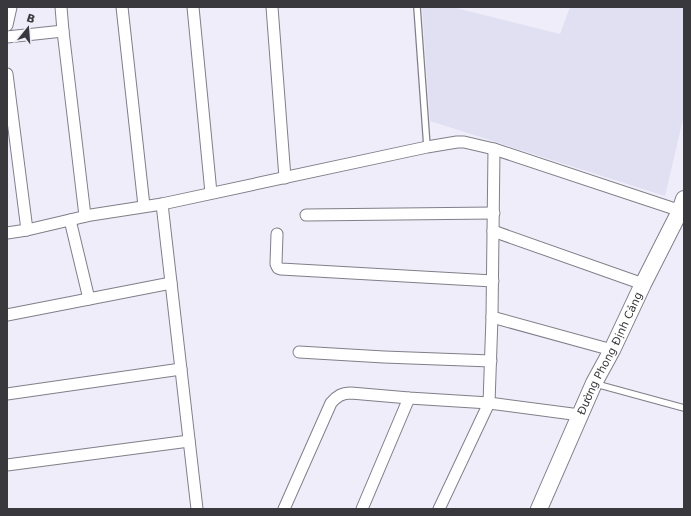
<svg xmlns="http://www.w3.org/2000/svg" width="691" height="516" font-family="'DejaVu Sans',sans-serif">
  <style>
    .built { fill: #e1e0f2 }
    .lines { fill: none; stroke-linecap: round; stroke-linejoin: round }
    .lane-casing { stroke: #807f89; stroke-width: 8 }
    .street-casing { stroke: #807f89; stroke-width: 13 }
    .secondary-casing { stroke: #807f89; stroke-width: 18 }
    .lane { stroke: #fff; stroke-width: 5.5 }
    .street { stroke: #fff; stroke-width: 11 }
    .secondary { stroke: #fff; stroke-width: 16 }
    .labels { text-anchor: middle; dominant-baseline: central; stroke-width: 3.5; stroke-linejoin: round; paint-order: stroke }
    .street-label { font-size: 11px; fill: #39393d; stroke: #eeedf9 }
  </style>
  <rect width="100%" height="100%" fill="#eeedf9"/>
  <polygon class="built" points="422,7 452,7 560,34 570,7 684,7 684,115 665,196 430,121"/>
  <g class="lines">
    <defs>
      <g id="lane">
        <polyline points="417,7 427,147"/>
        <polyline points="596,384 684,408"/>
      </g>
      <g id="street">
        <polyline points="61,7 63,31 85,216"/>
        <polyline points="122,7 144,206"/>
        <polyline points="193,7 211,193"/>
        <polyline points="272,7 285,178"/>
        <polyline points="7,25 11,7"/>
        <polyline points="7,37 63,31"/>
        <polyline points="7,74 27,230"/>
        <polyline points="162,204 197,509"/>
        <polyline points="306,215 494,213"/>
        <polyline points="70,220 89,299"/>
        <polyline points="493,231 643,284"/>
        <polyline points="7,233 27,230 91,215 162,204 427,147 457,142 464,142 494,149 684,212"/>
        <polyline points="277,234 276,264 278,268 281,269 493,281"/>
        <polyline points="7,315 171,283"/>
        <polyline points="492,317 612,350"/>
        <polyline points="299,352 384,357 491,361"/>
        <polyline points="7,394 181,369"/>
        <polyline points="7,465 189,441"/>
        <path d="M284 509 331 403C337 396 342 393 351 393L409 398 489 403 580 415"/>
        <polyline points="362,509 409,398"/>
        <polyline points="439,509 489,403 492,317 494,149"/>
      </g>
      <g id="secondary">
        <path id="s1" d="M539 509 594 383 612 350 643 284 680 211 684 199"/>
      </g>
    </defs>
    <use href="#lane" class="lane-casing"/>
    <use href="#street" class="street-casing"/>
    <use href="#secondary" class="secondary-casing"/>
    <use href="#lane" class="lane"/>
    <use href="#street" class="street"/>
    <use href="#secondary" class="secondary"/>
  </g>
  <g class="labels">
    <g class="street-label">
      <text stroke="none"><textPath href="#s1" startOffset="171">Đường Phong Định Cảng</textPath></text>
    </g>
  </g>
  <rect width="691" height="516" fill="none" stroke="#39393d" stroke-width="16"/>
  <g transform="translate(28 28) rotate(17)" stroke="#eeedf9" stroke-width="3" paint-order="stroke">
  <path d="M0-3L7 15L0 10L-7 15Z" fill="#39393d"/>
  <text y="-6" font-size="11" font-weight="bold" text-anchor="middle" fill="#39393d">B</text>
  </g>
</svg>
